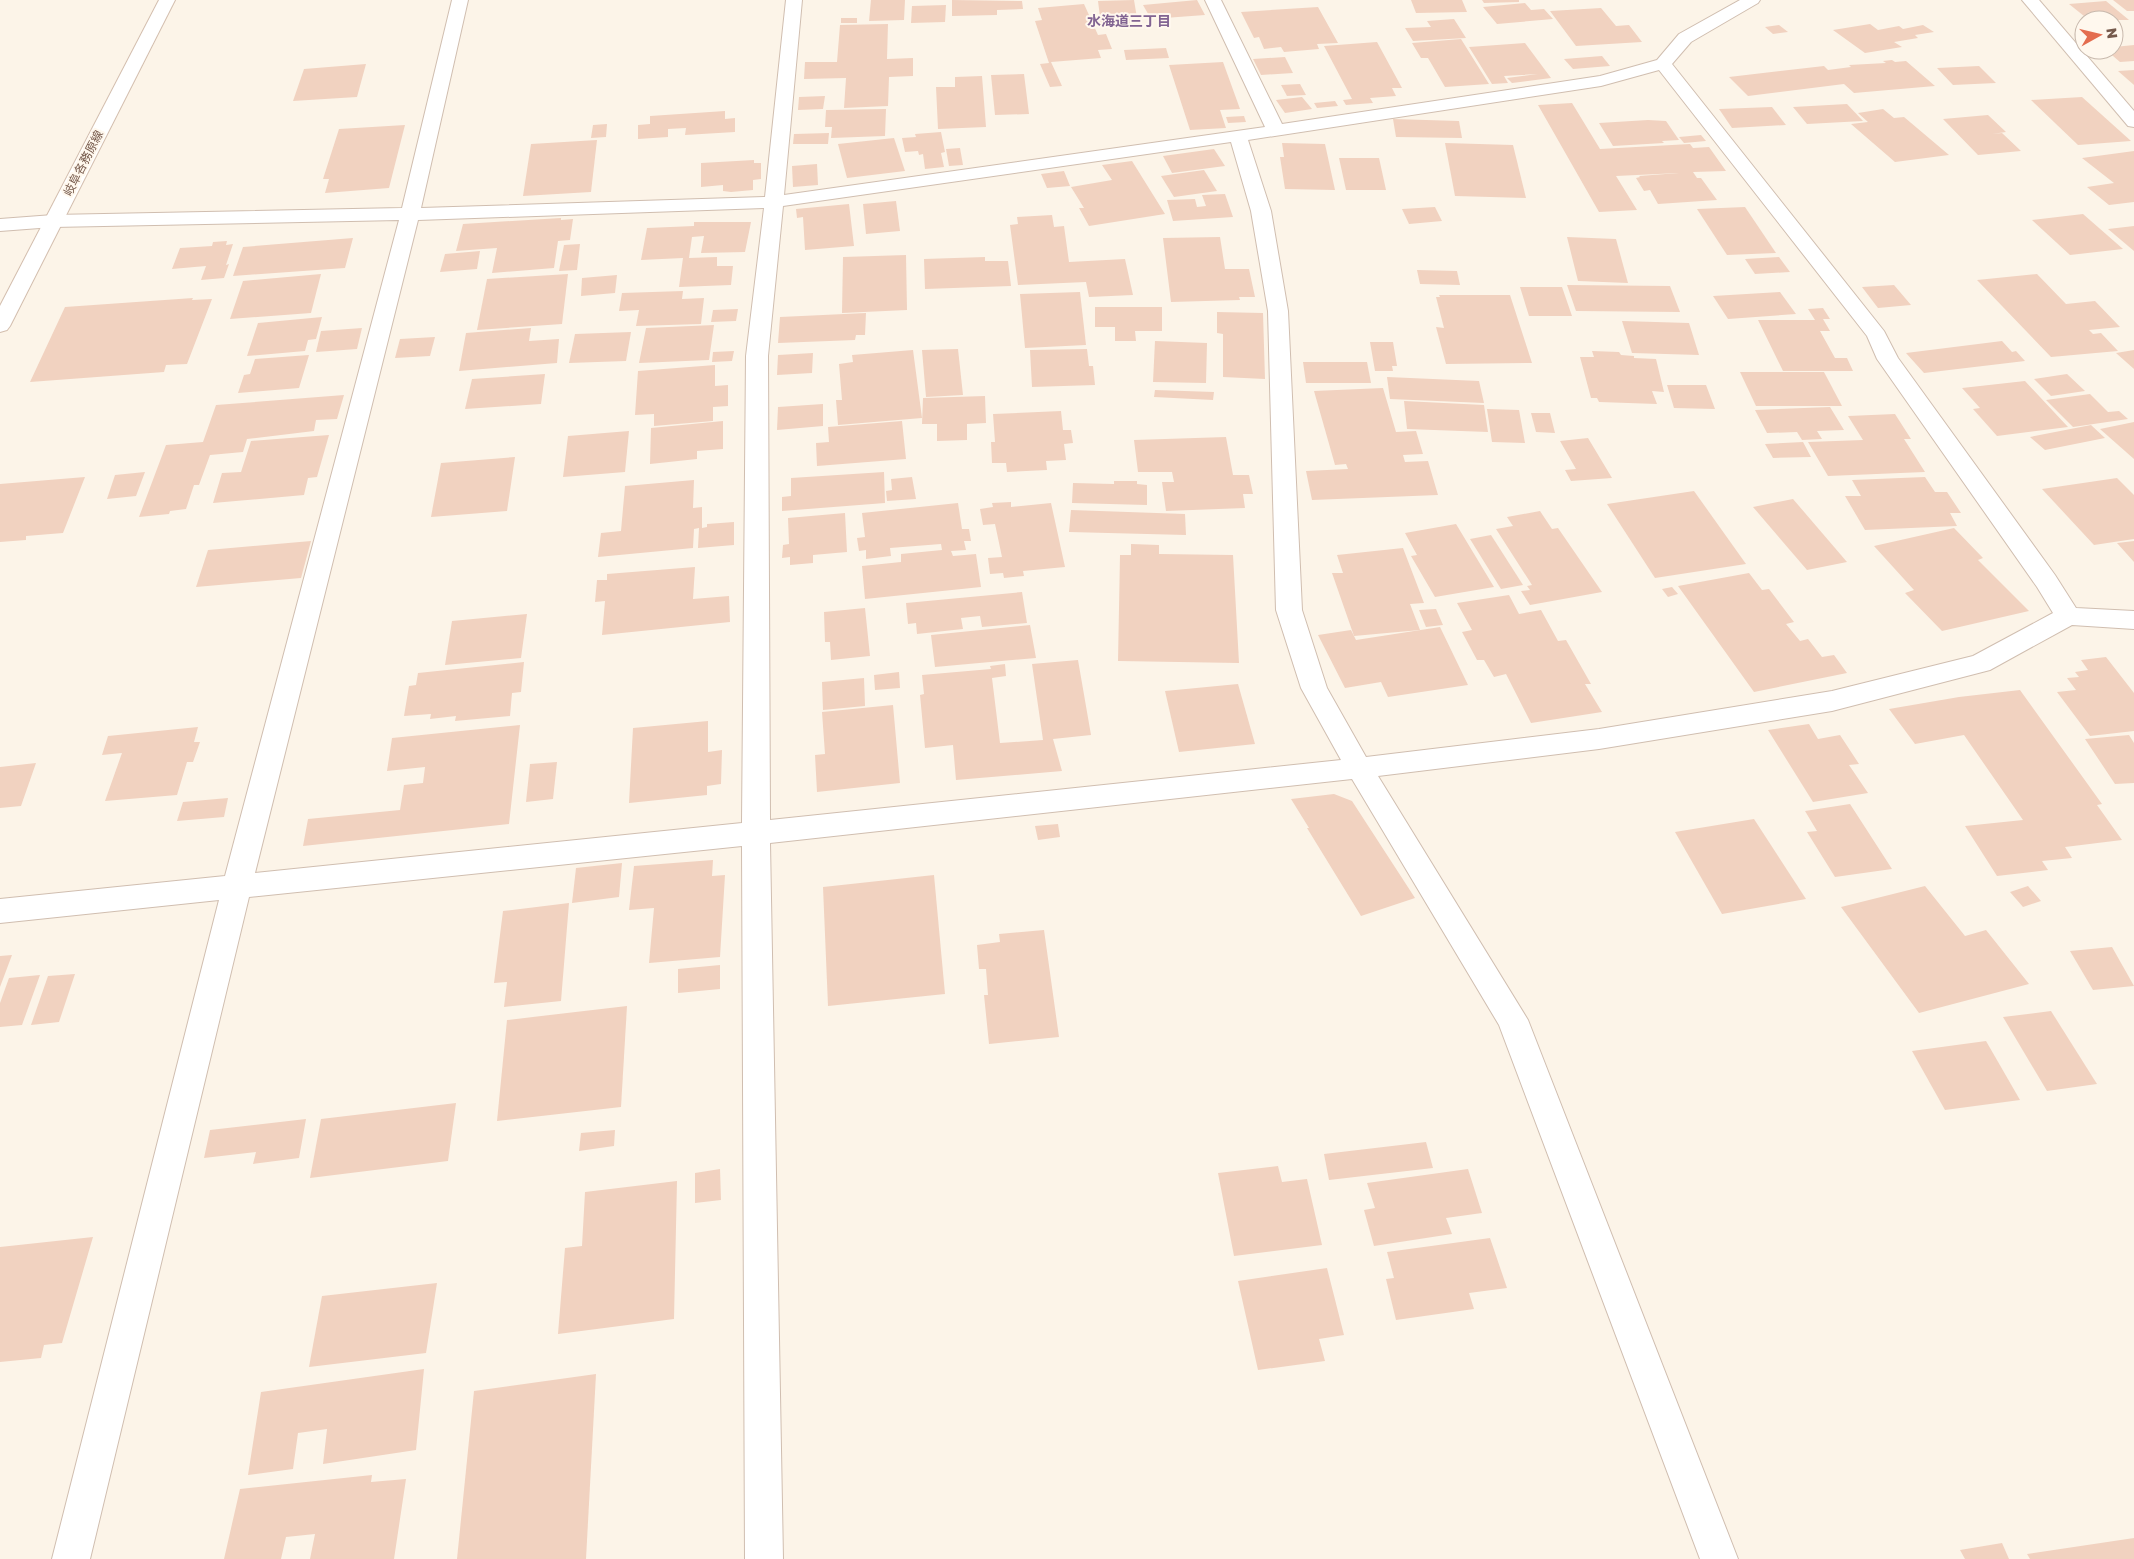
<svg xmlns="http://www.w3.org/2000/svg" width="2134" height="1559" font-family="'Golos Text','Noto Sans JP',sans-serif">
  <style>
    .building { fill: #f1d2c0 }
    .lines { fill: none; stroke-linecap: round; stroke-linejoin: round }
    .street-casing { stroke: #d0beb0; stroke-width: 2 }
    .secondary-casing { stroke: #d3beae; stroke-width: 2 }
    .street { fill: #fff; fill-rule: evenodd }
    .secondary { fill: #fff; fill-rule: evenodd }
    .labels { text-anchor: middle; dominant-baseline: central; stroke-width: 4; stroke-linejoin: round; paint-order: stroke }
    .far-street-label { font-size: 12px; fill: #765a4c; stroke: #fff8ee }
    .far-neighbourhood-label { font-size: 14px; font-weight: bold; fill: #826492; stroke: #fff8ee }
  </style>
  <rect width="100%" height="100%" fill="#fcf4e8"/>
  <g class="building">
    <polygon points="871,0 905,0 904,20 869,21"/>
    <polygon points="952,0 1022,1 1023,9 997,10 997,15 952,16"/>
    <polygon points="1134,0 1138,24 1101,25 1098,1"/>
    <polygon points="1197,0 1205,15 1151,19 1143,5"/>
    <polygon points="1411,0 1462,0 1467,12 1416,13"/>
    <polygon points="1482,0 1519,0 1519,2 1484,3"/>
    <polygon points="2113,0 2134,0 2134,11 2127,11"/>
    <polygon points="2106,1 2129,20 2089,20 2069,4"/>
    <polygon points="1525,3 1531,10 1544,9 1553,19 1497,24 1483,7"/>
    <polygon points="1084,4 1098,35 1106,34 1112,49 1098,50 1101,58 1051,62 1062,86 1050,87 1040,64 1049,63 1035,21 1042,20 1038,8"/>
    <polygon points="946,5 945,22 911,23 912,6"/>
    <polygon points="1318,7 1338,43 1317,44 1319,49 1284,52 1281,47 1264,49 1259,37 1254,38 1241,12"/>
    <polygon points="1601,8 1616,26 1629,25 1642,42 1576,46 1550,11"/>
    <rect x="841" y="18" width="16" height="5"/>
    <polygon points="1454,19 1466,38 1413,41 1405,28 1431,27 1427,21"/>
    <polygon points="888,24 887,59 913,58 913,76 889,77 888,106 844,108 846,78 804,79 805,62 837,62 840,25"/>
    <polygon points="1870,24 1878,30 1899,26 1903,29 1923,25 1934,32 1915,35 1918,38 1894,42 1902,47 1865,53 1833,30"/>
    <polygon points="1779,25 1788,32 1773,34 1765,27"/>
    <polygon points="1461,39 1489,84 1445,87 1428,58 1421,58 1412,43"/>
    <polygon points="1377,42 1402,88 1392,88 1396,96 1370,98 1373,103 1346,105 1343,100 1352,99 1324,46"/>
    <polygon points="1525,43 1551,78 1512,83 1507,78 1538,74 1504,76 1508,83 1492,84 1469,47"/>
    <polygon points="2134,45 2134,61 2120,62 2106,50 2114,50 2114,47"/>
    <polygon points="1166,48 1169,58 1126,60 1124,50"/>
    <polygon points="1602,56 1610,66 1573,69 1564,59"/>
    <polygon points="1285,57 1293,73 1261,75 1253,59"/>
    <polygon points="1892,60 1895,62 1906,61 1935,86 1854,93 1844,84 1748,96 1729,77 1824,66 1828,70 1851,67 1849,65 1886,63 1883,61"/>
    <polygon points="1223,62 1240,109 1220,110 1226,128 1190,130 1169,65"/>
    <polygon points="366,64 357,97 293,101 304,69"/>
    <polygon points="1979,66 1996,83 1953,85 1937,68"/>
    <polygon points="2134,70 2134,85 2118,71"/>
    <polygon points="1024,74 1029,114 995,115 991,75"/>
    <polygon points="982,76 986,127 938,129 936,87 955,87 955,77"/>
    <polygon points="1300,84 1306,95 1287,96 1281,85"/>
    <polygon points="825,96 823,109 798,110 799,97"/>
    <polygon points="1302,97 1312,109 1285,113 1276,100"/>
    <polygon points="2082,97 2131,141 2078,145 2031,100"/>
    <polygon points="1335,101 1338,106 1317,108 1314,103"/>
    <polygon points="1572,103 1600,149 1690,144 1693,148 1709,147 1726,171 1693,172 1697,178 1701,178 1717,200 1658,204 1650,190 1644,191 1636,178 1640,177 1639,176 1679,173 1616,176 1637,210 1599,212 1538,105"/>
    <polygon points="1847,104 1863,121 1807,124 1793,107"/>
    <polygon points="1772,107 1786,125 1732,128 1719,109"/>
    <polygon points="886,109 885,136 831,138 832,127 825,127 826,110"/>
    <polygon points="1883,109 1894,118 1904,117 1949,155 1895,162 1851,124 1868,122 1858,113"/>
    <polygon points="725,111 725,119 735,118 735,132 685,135 686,128 668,129 668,137 638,139 638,125 650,124 650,116"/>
    <polygon points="1988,115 2006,132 1992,134 2002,133 2021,151 1978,155 1943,119"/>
    <polygon points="1244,116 1246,122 1228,123 1226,117"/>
    <polygon points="1393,119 1459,121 1462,138 1396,137"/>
    <polygon points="1648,120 1666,121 1679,140 1662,141 1664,143 1613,146 1599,123"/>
    <polygon points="607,124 606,137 591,138 593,125"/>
    <polygon points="405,125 389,188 325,193 329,179 323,179 339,129"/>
    <polygon points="941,132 945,152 941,153 944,167 925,169 923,154 919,155 918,151 905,152 902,138 916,137 915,134"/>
    <polygon points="829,133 828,144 793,144 794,134"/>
    <polygon points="1701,135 1706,141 1684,143 1679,137"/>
    <polygon points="894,138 905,171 847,178 838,144"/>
    <polygon points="597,140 591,192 523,196 531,144"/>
    <polygon points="1282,143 1325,144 1335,190 1285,189 1280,157 1284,157"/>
    <polygon points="1445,143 1513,145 1526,198 1455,196"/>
    <polygon points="960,148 963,165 949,166 946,149"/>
    <polygon points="1214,149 1225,166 1172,173 1163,156"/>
    <polygon points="2134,151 2134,202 2109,205 2087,187 2114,183 2082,158"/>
    <polygon points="1339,158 1379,158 1386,190 1346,190"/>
    <polygon points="754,160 754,163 761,163 761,179 753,180 753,190 731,192 723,191 723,185 701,187 701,163"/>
    <polygon points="1132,161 1165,214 1089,226 1079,208 1084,208 1071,187 1112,180 1102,165"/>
    <polygon points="817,164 818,185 793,187 792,166"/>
    <polygon points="1204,170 1217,191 1174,197 1161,176"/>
    <polygon points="1064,171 1070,186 1047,188 1041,174"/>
    <polygon points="1225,194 1233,217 1173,221 1167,200 1195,199 1197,207 1206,206 1202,195"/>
    <polygon points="896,201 900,231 866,234 863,204"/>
    <polygon points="849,204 854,246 805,250 803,217 797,218 796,209"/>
    <polygon points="1435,207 1442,221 1409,224 1402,209"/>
    <polygon points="1745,207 1776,253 1727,255 1697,209"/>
    <polygon points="2083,214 2123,249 2070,255 2032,220"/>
    <polygon points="1052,215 1054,227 1064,226 1069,262 1125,259 1133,295 1089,297 1086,282 1018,285 1010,225 1018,224 1017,217"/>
    <polygon points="561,218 561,220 573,219 570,240 558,241 554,268 492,273 497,248 456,251 463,224"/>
    <polygon points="694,222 751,222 745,252 701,253 704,236 692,237 689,258 717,257 717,266 733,266 731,285 679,287 683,258 641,260 647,228 694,226"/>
    <polygon points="2134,226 2134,251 2108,229"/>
    <polygon points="1220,237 1225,269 1249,269 1255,297 1239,297 1240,300 1171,302 1163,238"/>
    <polygon points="1567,237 1616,239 1628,283 1578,281"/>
    <polygon points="353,238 345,268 233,276 243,247"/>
    <polygon points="227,241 226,245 233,244 226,265 229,264 224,278 201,280 206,266 172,269 180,248 212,246 213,242"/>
    <polygon points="580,244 577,270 559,271 564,245"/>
    <polygon points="480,251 477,269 440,272 445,254"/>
    <polygon points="906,255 907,310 842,313 843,257"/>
    <polygon points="985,257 985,261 1008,261 1011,286 925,289 924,259"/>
    <polygon points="1779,257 1790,272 1755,274 1745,259"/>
    <polygon points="1417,270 1457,271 1460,285 1420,284"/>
    <polygon points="321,274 311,313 230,319 243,281"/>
    <polygon points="568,274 562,324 477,330 487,279"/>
    <polygon points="2037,274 2066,304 2095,301 2120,327 2089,330 2093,334 2101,333 2118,351 2051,357 1977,280"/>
    <polygon points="617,275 615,293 581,296 582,278"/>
    <polygon points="1567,285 1670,286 1680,312 1576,311"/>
    <polygon points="1894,285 1911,305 1878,308 1862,287"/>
    <polygon points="1520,287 1562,287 1572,316 1529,316"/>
    <polygon points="683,291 682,299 704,298 701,324 636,326 639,310 619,311 622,293"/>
    <polygon points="1080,292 1086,345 1025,348 1020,294"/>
    <polygon points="1780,292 1796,314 1728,319 1713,296"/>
    <polygon points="1439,295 1510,295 1532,363 1446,364 1436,327 1444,328 1436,297 1440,297"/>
    <polygon points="193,298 192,300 212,299 187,364 166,365 164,372 30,382 65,307"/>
    <polygon points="1095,307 1162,307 1162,331 1135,331 1136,341 1115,341 1115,327 1095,327"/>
    <polygon points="1823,308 1830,319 1823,319 1830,331 1820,331 1835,358 1847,358 1853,371 1783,371 1758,320 1815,320 1808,309"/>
    <polygon points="738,309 736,321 711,322 713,310"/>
    <polygon points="1217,312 1263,313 1265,379 1223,377 1223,334 1217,333"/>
    <polygon points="866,313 865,335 856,335 855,340 778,343 780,317"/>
    <polygon points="322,317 316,339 308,340 305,351 247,356 258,323"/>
    <polygon points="1622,321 1689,323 1699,355 1632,353"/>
    <polygon points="714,325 709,360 639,363 646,328"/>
    <polygon points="362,328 357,349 316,352 321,331"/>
    <polygon points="531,328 529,341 559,339 557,363 459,371 466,333"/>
    <polygon points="631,332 626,361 569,363 575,334"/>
    <polygon points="435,337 430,356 395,358 400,339"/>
    <polygon points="1155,341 1207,343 1206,383 1153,382"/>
    <polygon points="2002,341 2012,352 2016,351 2025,361 1924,373 1906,353"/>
    <polygon points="1370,342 1393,342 1397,366 1392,366 1393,371 1375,371"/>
    <polygon points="958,349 963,395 926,397 922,350"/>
    <polygon points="1087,349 1089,366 1093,366 1095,385 1032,387 1030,350"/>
    <polygon points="913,350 922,418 838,425 836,400 842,400 839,364 853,362 852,355"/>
    <polygon points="2134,350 2134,369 2116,353"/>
    <polygon points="734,351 732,361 712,362 713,352"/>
    <polygon points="1592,351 1619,352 1621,355 1634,356 1634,358 1656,359 1664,392 1652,391 1657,404 1599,402 1597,398 1591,398 1580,357 1594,357"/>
    <polygon points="813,353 812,373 777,375 778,355"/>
    <polygon points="309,355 299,388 238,393 244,375 250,374 255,359"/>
    <polygon points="1303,362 1367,362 1371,383 1306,383"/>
    <polygon points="715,365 715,386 728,385 728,406 713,407 713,421 654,426 654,414 635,415 638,371"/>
    <polygon points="1740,372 1824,372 1842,406 1756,406"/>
    <polygon points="545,374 541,404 465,409 472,379"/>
    <polygon points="2067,374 2085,391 2051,396 2034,379"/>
    <polygon points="1387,377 1479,381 1484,403 1390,399"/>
    <polygon points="2025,381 2068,427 1997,436 1973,409 1980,408 1962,388"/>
    <polygon points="1667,385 1706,385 1715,409 1674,408"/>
    <polygon points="1383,388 1396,432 1416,431 1423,454 1403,455 1405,462 1428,461 1438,495 1312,500 1306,471 1348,469 1346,464 1335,465 1314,391"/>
    <polygon points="1155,390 1214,392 1213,400 1154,397"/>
    <polygon points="2090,394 2108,412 2119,411 2128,419 2073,427 2046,400"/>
    <polygon points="344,395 337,419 316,420 314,431 247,439 243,452 210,455 199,485 194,485 186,509 170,511 169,514 139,517 166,445 203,442 216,405"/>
    <polygon points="985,396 986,423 967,424 967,440 937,441 937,424 922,424 923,398"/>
    <polygon points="1404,401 1484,405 1488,432 1407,429"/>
    <polygon points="823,404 823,426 777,430 778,407"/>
    <polygon points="1830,407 1844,430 1817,431 1822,439 1802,440 1797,432 1767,433 1755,410"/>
    <polygon points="1487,409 1519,410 1525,443 1492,442"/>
    <polygon points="1061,411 1063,430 1071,430 1073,443 1064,444 1066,460 1046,461 1047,470 1007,472 1006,463 992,463 991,442 995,442 993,414"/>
    <polygon points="1531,413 1550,413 1555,433 1536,432"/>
    <polygon points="1895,414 1911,439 1904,439 1925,472 1828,476 1808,442 1863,440 1848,416"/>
    <polygon points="723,421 723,449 697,451 697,459 650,464 651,428"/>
    <polygon points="902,421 906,459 817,466 816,443 829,442 828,427"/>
    <polygon points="2134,422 2134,459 2100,429"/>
    <polygon points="2091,425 2105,438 2045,450 2030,437"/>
    <polygon points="629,431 625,472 563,477 568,436"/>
    <polygon points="329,435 317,477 308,478 304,495 213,503 222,473 241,472 251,441"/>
    <polygon points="1226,437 1233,475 1249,475 1253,494 1243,494 1245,508 1166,511 1162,482 1174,482 1172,472 1138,472 1134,440"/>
    <polygon points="1588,438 1612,478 1571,481 1565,470 1576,469 1560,441"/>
    <polygon points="1803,442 1811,457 1773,458 1765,444"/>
    <polygon points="515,457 507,511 431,517 441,463"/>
    <polygon points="145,472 136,496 107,499 115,475"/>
    <polygon points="884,472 885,503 782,511 782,497 791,496 791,478"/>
    <polygon points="85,477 63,533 26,536 26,540 0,542 0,484"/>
    <polygon points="912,477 916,499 887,501 886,491 892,490 891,479"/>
    <polygon points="1925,477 1935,492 1947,492 1961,513 1950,513 1957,526 1865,530 1845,496 1861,496 1852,480"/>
    <polygon points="2117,478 2134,495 2134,539 2094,545 2042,489"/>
    <polygon points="694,480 693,508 702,507 702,528 707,527 707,524 734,522 734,545 698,548 699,528 694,529 693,548 598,557 601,533 621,531 625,486"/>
    <polygon points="1114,481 1137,481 1137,484 1147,485 1147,505 1072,503 1073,483 1114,484"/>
    <polygon points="1694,491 1746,564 1655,578 1607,504"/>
    <polygon points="1793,499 1847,562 1807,570 1753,507"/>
    <polygon points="1011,502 1011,507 1051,503 1065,567 1023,571 1024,576 1004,578 1003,573 990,574 988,558 1002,557 995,524 983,525 980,509 993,507 992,503"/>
    <polygon points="958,503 962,529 969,529 971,541 964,541 966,550 951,551 953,556 976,554 981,587 865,599 862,566 901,562 901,554 942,550 941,544 890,548 891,556 866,559 866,550 859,551 857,538 865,537 862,513"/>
    <polygon points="1071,510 1185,514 1186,535 1069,532"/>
    <polygon points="1540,511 1552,529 1558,528 1602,592 1530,605 1521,591 1530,590 1527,586 1532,585 1496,529 1513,526 1507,517"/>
    <polygon points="845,513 847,552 813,555 813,563 790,565 790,557 782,558 783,545 789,544 788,518"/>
    <polygon points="1456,524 1494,587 1435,597 1411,556 1417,555 1405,533"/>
    <polygon points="1954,528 1983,558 1978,560 2029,611 1942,631 1905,593 1914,590 1874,546"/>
    <polygon points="1491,535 1523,585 1501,589 1470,539"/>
    <polygon points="311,541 301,578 196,587 208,550"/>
    <polygon points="2134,541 2134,562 2117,543"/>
    <polygon points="1131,544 1159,545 1159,554 1233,555 1239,663 1118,661 1120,555 1131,555"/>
    <polygon points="1403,548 1424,603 1410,604 1420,630 1354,636 1332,573 1343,573 1337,555"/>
    <polygon points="695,567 693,599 729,596 730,622 602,635 605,601 595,602 597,580 607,580 607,574"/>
    <polygon points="1749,573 1762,590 1769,589 1794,622 1786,624 1800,641 1808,639 1822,657 1834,655 1847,673 1754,692 1678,586"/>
    <polygon points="1672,587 1678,594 1668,597 1662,589"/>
    <polygon points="1022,592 1027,623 982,627 980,616 961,618 963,629 917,634 916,623 908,624 906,603"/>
    <polygon points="1509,595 1519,614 1541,610 1558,641 1566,640 1591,684 1585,684 1602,712 1531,723 1506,674 1494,677 1484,660 1477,660 1462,632 1472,630 1457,603"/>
    <polygon points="865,608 870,656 831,660 830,642 825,642 824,612"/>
    <polygon points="1436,609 1443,625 1426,627 1419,610"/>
    <polygon points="527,614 521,658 445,665 452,621"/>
    <polygon points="1030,625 1036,658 935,667 931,635"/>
    <polygon points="1440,627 1468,685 1388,697 1381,682 1345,688 1318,635 1351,630 1356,640"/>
    <polygon points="2106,657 2134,693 2134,731 2090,736 2057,692 2076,690 2067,678 2079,677 2075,672 2088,670 2081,660"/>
    <polygon points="1078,660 1091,735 1053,739 1062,771 956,780 953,745 925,748 920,695 924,694 922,675 991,669 990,666 1005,664 1006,676 992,678 1000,743 1043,740 1032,664"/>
    <polygon points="524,662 521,692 512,693 510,716 455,721 456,716 430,719 431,714 404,716 409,686 416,685 418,673"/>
    <polygon points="899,672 900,688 875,690 874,675"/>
    <polygon points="864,678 865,706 823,710 822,682"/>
    <polygon points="1238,684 1255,744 1179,752 1165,691"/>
    <polygon points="2020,690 2102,804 2097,805 2122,840 2065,847 2072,858 2042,861 2048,870 1997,876 1965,826 2023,820 1964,735 1915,744 1889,709 1959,697"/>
    <polygon points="893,705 900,783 817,792 815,755 825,754 822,712"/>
    <polygon points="708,721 708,752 722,750 721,784 707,786 707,795 629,803 633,728"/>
    <polygon points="1809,724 1818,739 1840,735 1859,764 1849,765 1868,793 1813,802 1768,730"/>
    <polygon points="520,725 509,824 303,846 308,819 400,810 404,785 423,783 425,767 387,771 392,738"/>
    <polygon points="198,727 194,742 200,742 193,762 187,762 177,795 105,801 122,753 102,755 108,736"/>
    <polygon points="2129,735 2134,743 2134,783 2115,784 2085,739"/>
    <polygon points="557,762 553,799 526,802 530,764"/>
    <polygon points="36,763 21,806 0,808 0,767"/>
    <polygon points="1334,794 1352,801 1415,898 1361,916 1307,828 1309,828 1291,799"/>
    <polygon points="228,798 224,817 177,821 183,802"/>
    <polygon points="1850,804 1892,869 1835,877 1807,832 1817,831 1805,811"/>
    <polygon points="1754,819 1806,899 1722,914 1675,832"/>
    <polygon points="1058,824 1060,837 1038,840 1035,826"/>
    <polygon points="713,860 712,876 725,875 720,957 649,963 654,908 629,910 634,866"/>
    <polygon points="622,863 619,897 572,903 576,868"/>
    <polygon points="934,875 945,994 828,1006 823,887"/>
    <polygon points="1925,886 1965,936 1986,930 2029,984 1919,1013 1841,907"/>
    <polygon points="2028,886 2041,901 2023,907 2010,892"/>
    <polygon points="569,903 561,1001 504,1007 507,982 494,983 503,911"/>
    <polygon points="1044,930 1059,1037 989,1044 984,995 988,995 986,969 979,969 977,945 1000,942 999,934"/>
    <polygon points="2112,947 2134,986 2093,990 2070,951"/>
    <polygon points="12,955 0,987 0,956"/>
    <polygon points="720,965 720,989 678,993 678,969"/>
    <polygon points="75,974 59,1022 31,1025 48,976"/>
    <polygon points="40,975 22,1025 0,1027 0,1003 9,978"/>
    <polygon points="627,1006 621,1107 497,1121 507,1020"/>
    <polygon points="2051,1011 2097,1084 2047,1091 2003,1017"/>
    <polygon points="1986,1041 2020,1100 1945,1110 1912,1051"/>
    <polygon points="456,1103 448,1161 310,1178 321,1119"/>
    <polygon points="306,1119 299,1158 253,1164 256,1152 204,1158 210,1130"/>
    <polygon points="615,1130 614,1146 579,1151 581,1133"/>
    <polygon points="1426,1142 1433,1168 1329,1180 1324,1154"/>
    <polygon points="1278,1166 1282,1182 1307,1179 1322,1245 1234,1256 1218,1173"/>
    <polygon points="720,1169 721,1200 695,1203 695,1173"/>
    <polygon points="1468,1169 1482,1213 1446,1218 1452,1234 1374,1246 1364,1210 1375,1208 1367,1183"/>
    <polygon points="677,1181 674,1319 558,1334 565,1248 582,1246 585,1192"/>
    <polygon points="93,1237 62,1343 44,1345 41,1358 0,1362 0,1247"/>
    <polygon points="1490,1238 1507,1288 1469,1293 1474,1309 1396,1320 1386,1279 1394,1278 1387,1252"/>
    <polygon points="1327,1268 1344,1335 1319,1339 1325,1361 1258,1370 1238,1281"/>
    <polygon points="437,1283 426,1353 309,1367 322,1296"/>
    <polygon points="424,1369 416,1450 323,1464 327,1429 298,1433 293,1469 248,1475 261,1392"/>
    <polygon points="596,1374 586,1559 457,1559 474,1391"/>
    <polygon points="372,1475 371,1482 406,1479 394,1559 310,1559 315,1534 286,1537 281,1559 224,1559 240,1489"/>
    <polygon points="2134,1538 2134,1559 2030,1559 2027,1554"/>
    <polygon points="2002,1543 2009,1559 1965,1559 1960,1550"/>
  </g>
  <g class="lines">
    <defs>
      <g id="street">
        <path d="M452 0H468L421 208 765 197 786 0H802L784 195 1265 127 1205 0H1221L1282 124 1600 76 1657 60 1679 34 1740 0H1760L1758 3 1691 42 1672 64 1884 331 1898 358 2055 575 2076 608 2134 611V629L2072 625 1990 670 1832 711 1599 749 1378 776 1528 1020 1738 1559H1700L1499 1025 1352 779 770 843 783 1559H745L742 846 249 897 90 1559H52L219 900 0 923V899L225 876 399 220 53 227 0 231V219L53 215 402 208ZM1659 70 1867 336 1877 359 2037 587 2053 613 1973 656 1832 691 1599 729 1366 757 1327 688 1302 610 1288 311 1271 211 1248 140 1601 86ZM1231 142 1251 211 1268 311 1276 610 1301 688 1341 760 770 820 768 356 783 206ZM764 208 746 356 742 823 255 873 418 220Z"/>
        <polygon points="2022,0 2039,0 2134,111 2134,127 2128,126"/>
      </g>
      <polygon id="secondary" points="159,0 175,0 10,326 7,330 0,332 0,306"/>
    </defs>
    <use href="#street" class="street-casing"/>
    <use href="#secondary" class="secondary-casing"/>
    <use href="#street" class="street"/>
    <use href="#secondary" class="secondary"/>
  </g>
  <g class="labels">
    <g class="far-street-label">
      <text transform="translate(83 163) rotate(-63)">岐阜各務原線</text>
    </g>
    <g class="far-neighbourhood-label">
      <text x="1129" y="20">水海道三丁目</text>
    </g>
  </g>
  <g transform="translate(2099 35) rotate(82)"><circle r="24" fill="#fff8ee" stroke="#c8b9ad"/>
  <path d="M0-4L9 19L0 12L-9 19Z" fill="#e46d4f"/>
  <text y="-8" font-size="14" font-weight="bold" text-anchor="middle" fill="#765a4c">N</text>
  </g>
</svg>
